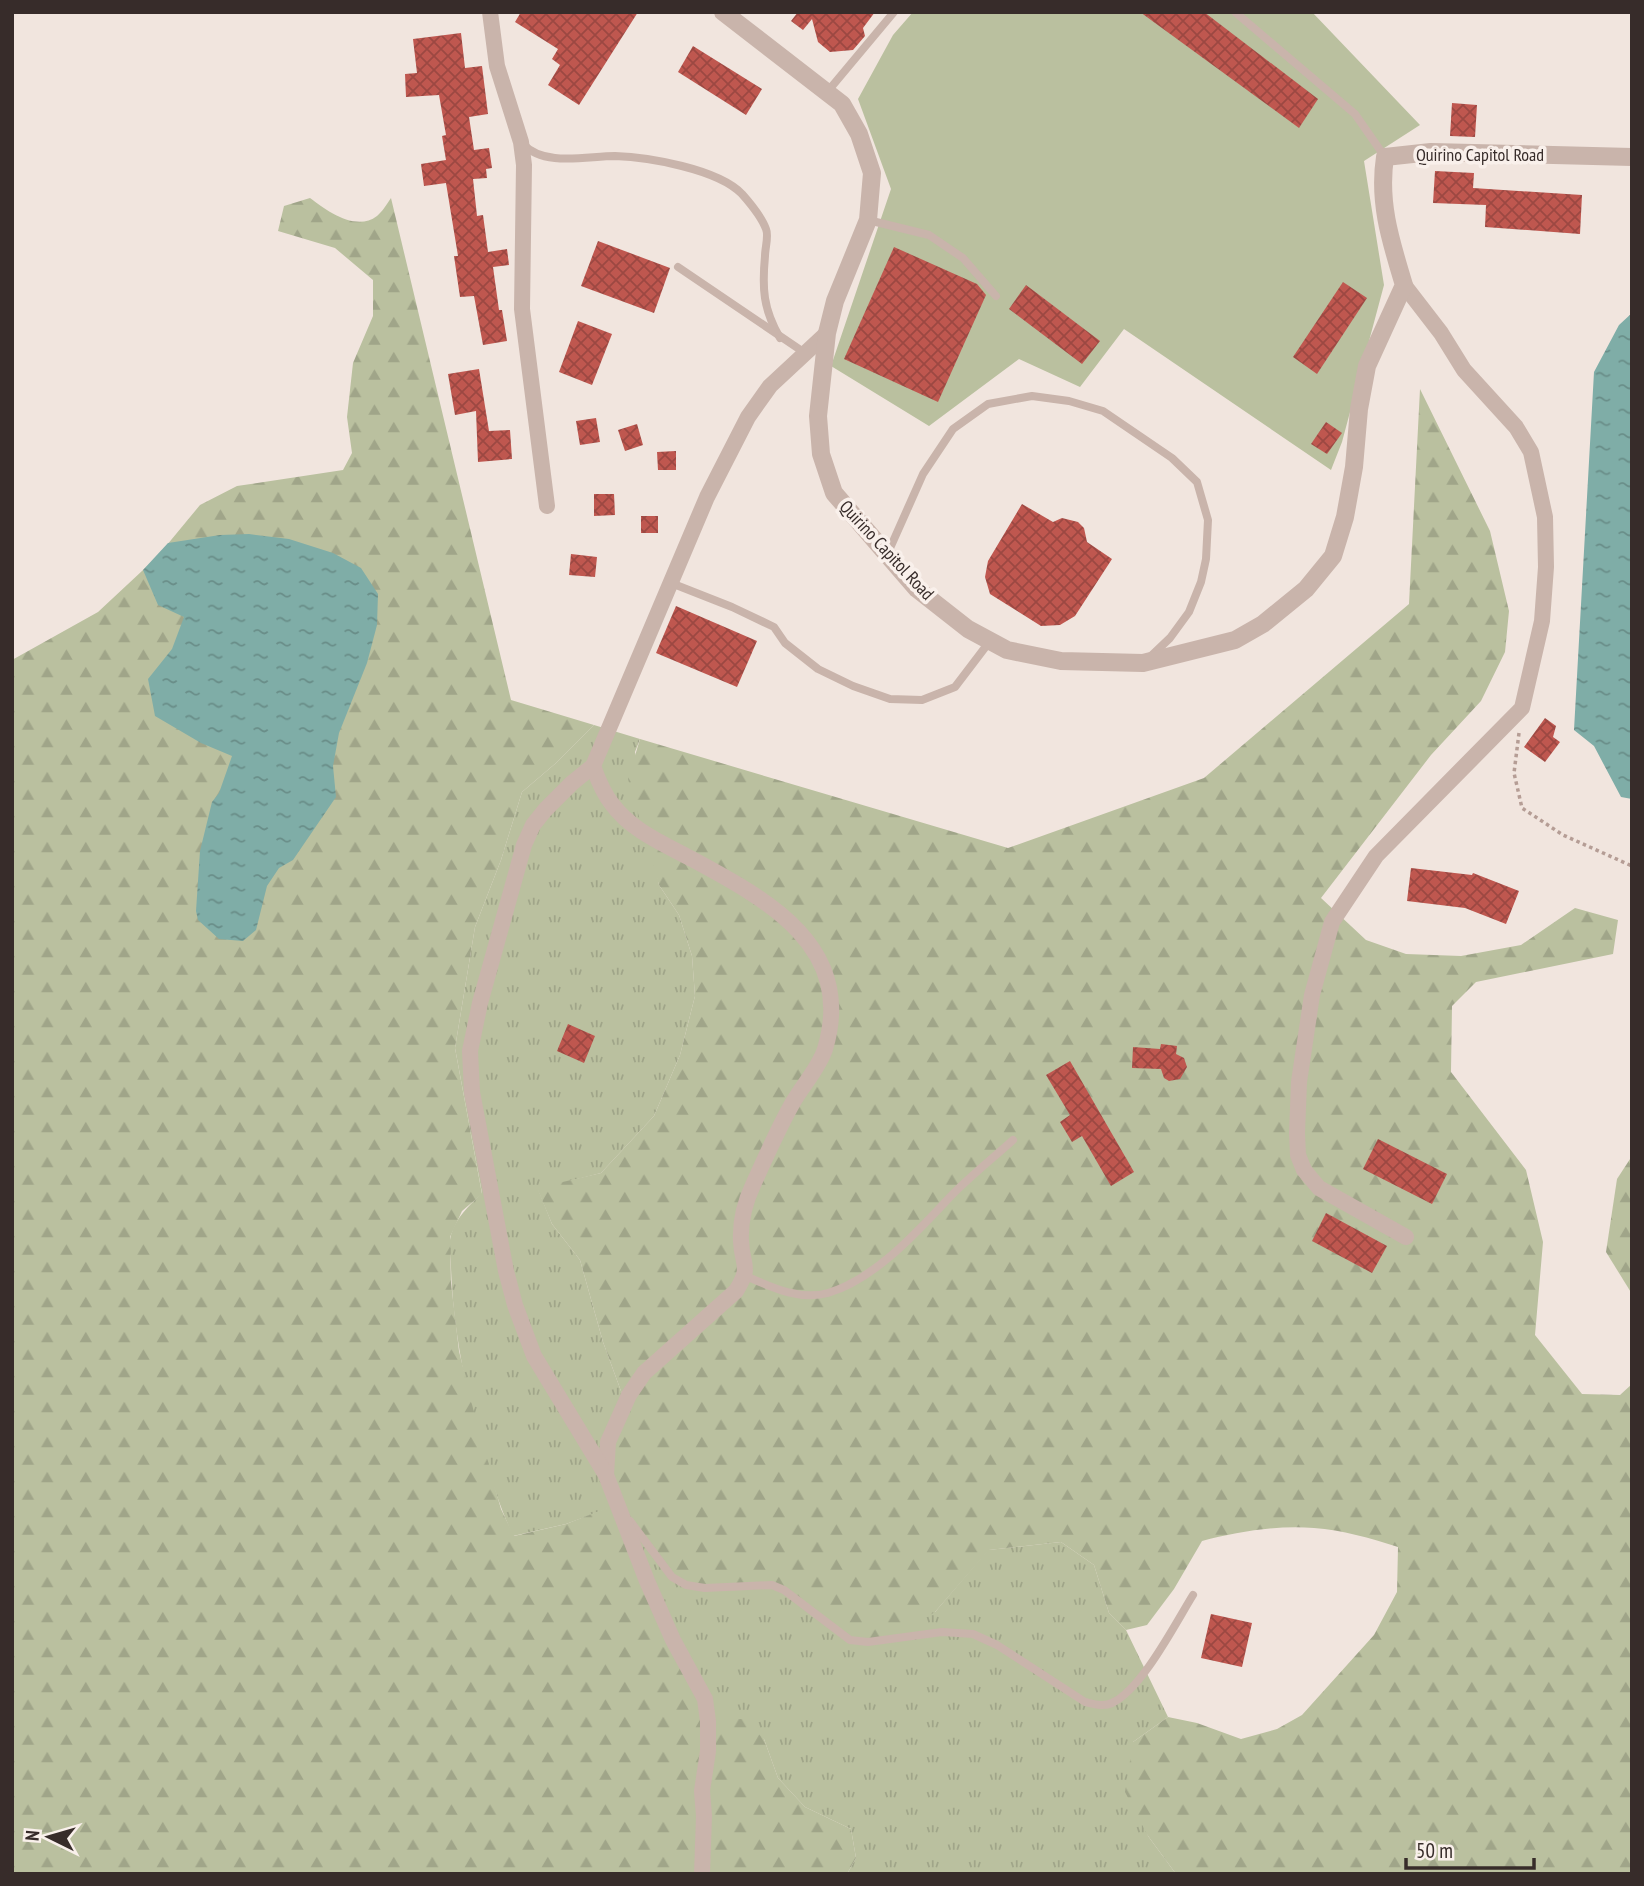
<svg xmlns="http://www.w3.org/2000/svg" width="1644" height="1886" font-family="'PT Sans Narrow',sans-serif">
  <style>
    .grass { fill: url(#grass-tufts) }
    .forest { fill: url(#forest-firs) }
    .garden { fill: #bac09f }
    .water { fill: url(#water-ripples) }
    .building { fill: url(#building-cross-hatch) }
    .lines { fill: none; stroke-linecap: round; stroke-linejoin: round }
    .path { stroke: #b59d95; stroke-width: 3.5; stroke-dasharray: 3.5 3.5; stroke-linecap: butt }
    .service { stroke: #c9b4ab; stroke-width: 8 }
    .minor { stroke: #c9b4ab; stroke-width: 16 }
    .tertiary { stroke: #c9b4ab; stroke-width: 18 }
    .labels { text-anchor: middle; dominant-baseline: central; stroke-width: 7; stroke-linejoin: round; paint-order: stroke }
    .street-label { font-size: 18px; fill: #372c2a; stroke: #f9f0eb }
  </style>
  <defs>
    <pattern id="grass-tufts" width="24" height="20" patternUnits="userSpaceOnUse" patternTransform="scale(1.75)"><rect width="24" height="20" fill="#bac09f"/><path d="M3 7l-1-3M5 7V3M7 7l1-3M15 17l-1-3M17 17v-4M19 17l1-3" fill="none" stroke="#a0a589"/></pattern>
    <pattern id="forest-firs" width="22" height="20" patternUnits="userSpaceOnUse" patternTransform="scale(1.75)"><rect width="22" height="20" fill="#bac09f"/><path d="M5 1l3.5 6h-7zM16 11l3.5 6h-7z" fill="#a0a589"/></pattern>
    <pattern id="water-ripples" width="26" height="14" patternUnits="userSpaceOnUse" patternTransform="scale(1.75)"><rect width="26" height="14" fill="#7fada7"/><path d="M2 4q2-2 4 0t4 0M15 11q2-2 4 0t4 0" fill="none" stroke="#698d88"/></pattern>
    <pattern id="building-cross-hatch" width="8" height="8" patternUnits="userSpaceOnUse" patternTransform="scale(1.75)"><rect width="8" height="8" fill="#bf574f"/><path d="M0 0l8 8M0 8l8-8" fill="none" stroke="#9c4842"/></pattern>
  </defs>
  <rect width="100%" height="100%" fill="#f1e5de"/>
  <path class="grass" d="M594 725 640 739 635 752 659 885 679 915 692 956 695 996 680 1055 654 1116 601 1173 538 1189 552 1224 580 1260 603 1342 625 1402 752 1585 935 1612 988 1550 1061 1542 1094 1565 1109 1613 1126 1630 1168 1717 1133 1742 1148 1836 1176 1874H847L856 1858 851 1829 805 1807 778 1778 764 1739 708 1721 617 1505 566 1524 513 1536C480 1462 453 1349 451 1267 451 1258 448 1245 451 1235 456 1217 469 1206 482 1193L455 1048 475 927 501 860 522 792 556 763Z"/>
  <g class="forest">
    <path d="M310 198C327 211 356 232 377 216 382 212 387 204 391 198L511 700 594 725 556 763 522 792 501 860 475 927 455 1048 482 1194 462 1211 450 1237 451 1283 459 1351 480 1437 501 1509 514 1536 566 1524 617 1504 606 1475 625 1402 603 1342 580 1260 552 1224 537 1188 601 1173 654 1116 680 1055 695 996 692 956 679 915 659 885 628 779 640 739 1008 848 1204 778 1409 604 1420 389 1490 531 1509 611 1505 652 1481 701 1431 755 1321 898 1366 940 1406 954 1461 956 1521 945 1575 908 1618 920 1613 954 1476 982 1452 1006 1451 1072 1526 1170 1543 1242 1535 1335 1582 1394 1620 1395 1632 1384V1874H1176L1148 1836 1125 1792 1133 1742 1168 1717 1197 1723 1241 1739 1277 1729 1302 1715 1374 1635 1397 1592 1398 1547C1370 1538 1342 1530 1314 1528 1276 1525 1237 1532 1202 1541L1174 1589 1147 1625 1126 1630 1109 1613 1094 1565 1061 1542 989 1550 935 1612 891 1638 850 1640 772 1585 705 1588 672 1577 619 1507 708 1720 744 1719 764 1739 778 1778 805 1807 851 1829 856 1858 847 1874H12V660L98 612 157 557 200 505 237 486 343 470 352 453 347 417 353 363 373 316V280L335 248 278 231 284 206Z"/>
    <polygon points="1632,1156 1632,1294 1606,1252 1617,1179"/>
  </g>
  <polygon class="garden" points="913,12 1312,12 1420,125 1364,161 1384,285 1342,442 1331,470 1124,329 1080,387 1019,359 929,426 831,366 891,189 858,99 893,35"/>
  <g class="water">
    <polygon points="1632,313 1632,799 1621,797 1594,746 1574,730 1594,372 1619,325"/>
    <polygon points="249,534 289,539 333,553 361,568 378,594 377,625 367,663 339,733 333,766 336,797 293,860 279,868 267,886 256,930 243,941 219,939 198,920 196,911 200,851 212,802 219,793 232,756 201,743 155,716 148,679 172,649 184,617 158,605 143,570 168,543 220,535"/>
  </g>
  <g class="building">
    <polygon points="521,12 638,12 579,105 548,85 560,65 552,59 558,49 515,22"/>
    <polygon points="798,12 875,12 863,28 865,36 853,50 830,52 818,42 812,19 803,30 791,21"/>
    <polygon points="1140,12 1204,12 1318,99 1299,128"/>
    <polygon points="461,33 465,68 482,66 488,114 469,117 474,150 489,148 492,168 486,169 487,178 473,179 477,216 483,215 488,252 507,249 509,265 493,267 499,310 502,310 507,341 483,345 474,296 460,297 454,256 458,256 446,183 424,186 421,164 446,160 442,136 446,135 439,95 406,97 405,74 417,73 413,39"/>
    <polygon points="693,46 762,89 746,115 678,72"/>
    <polygon points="1452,103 1477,105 1475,137 1450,136"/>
    <polygon points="1435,171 1474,173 1473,188 1582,195 1580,234 1485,227 1486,205 1433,203"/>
    <polygon points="598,241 670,268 654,313 581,286"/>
    <polygon points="894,247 977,284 986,295 938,402 844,359"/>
    <polygon points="1343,282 1367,298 1317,374 1293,357"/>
    <polygon points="1026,285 1100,341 1082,364 1009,309"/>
    <polygon points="578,321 612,334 592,385 559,372"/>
    <polygon points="479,369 489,431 510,430 512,459 478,462 476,411 455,415 448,374"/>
    <polygon points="596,418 600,442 580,445 576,421"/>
    <polygon points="1326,422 1342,433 1327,454 1311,444"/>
    <polygon points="637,424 643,445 625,451 618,430"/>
    <polygon points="676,451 676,470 658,470 657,452"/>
    <polygon points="594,494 614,494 615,515 594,516"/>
    <polygon points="1022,504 1053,522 1062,518 1078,522 1084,528 1087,542 1112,559 1075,616 1060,625 1041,626 990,594 985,577 988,561"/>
    <rect x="641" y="516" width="17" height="17"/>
    <polygon points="571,554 597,557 595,577 569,575"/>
    <polygon points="676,606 757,641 737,687 656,653"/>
    <polygon points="1545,718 1556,726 1553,737 1560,742 1545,762 1524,747"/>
    <polygon points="1411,868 1472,875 1473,873 1519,891 1506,924 1465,908 1407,901"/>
    <polygon points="568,1024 595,1036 584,1063 557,1051"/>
    <polygon points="1161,1044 1177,1046 1176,1054 1184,1058 1187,1067 1180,1079 1169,1081 1164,1078 1161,1069 1132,1068 1133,1047 1160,1049"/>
    <polygon points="1070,1061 1134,1172 1111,1186 1082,1136 1072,1142 1060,1122 1070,1115 1046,1075"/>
    <polygon points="1378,1139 1447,1174 1432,1204 1363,1169"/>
    <polygon points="1326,1213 1387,1246 1372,1273 1312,1241"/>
    <polygon points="1211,1614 1252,1623 1242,1667 1201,1658"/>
  </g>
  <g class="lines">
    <polyline class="path" points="1519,733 1514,773 1522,808 1563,835 1632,866"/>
    <g class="service">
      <polyline points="1235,12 1355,114 1385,157"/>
      <polyline points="828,91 894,12"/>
      <path d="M523 144C544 167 587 156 615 156 648 157 718 169 742 194 750 203 762 218 766 229 769 236 765 248 765 256 762 288 763 309 780 338"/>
      <polyline points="868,220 929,235 963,258 996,296"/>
      <polyline points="678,267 805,353"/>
      <polyline points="887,555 923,474 953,429 988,404 1032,396 1069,401 1103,411 1172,458 1197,482 1208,520 1206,559 1201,582 1189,612 1170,638 1149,658"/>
      <polyline points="671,583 732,607 774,627 785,643 818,669 853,686 890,699 922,700 955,687 990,641"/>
      <path d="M746 1276C771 1287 799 1301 828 1293 875 1279 917 1232 949 1198 969 1177 992 1159 1013 1140"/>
      <path d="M630 1521 672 1577 686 1585 705 1588 772 1585 784 1590 850 1640 868 1642 942 1632 973 1634 997 1645 1085 1702C1094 1704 1103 1707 1112 1703 1142 1689 1175 1624 1193 1595"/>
    </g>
    <g class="minor">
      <polyline points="490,12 497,66 521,142 524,165 522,309 547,506"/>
      <polyline points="1404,285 1441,333 1464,370 1516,427 1531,452 1545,517 1546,567 1542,621 1522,708 1376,856 1332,922 1312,995 1299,1082 1297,1133 1298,1155 1304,1170 1319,1188 1406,1237"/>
      <path d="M593 766C598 780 603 793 612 804 631 830 662 843 690 858 766 899 856 946 825 1049 819 1068 802 1086 792 1104 778 1129 765 1158 753 1185 745 1202 740 1222 741 1241 742 1267 752 1265 736 1291L644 1373 629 1395 608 1442 606 1475"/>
      <polyline points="702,1874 704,1816 702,1791 708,1751 708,1721 705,1699 673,1640 647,1581 606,1475 534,1356 515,1305 506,1271 472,1092 470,1051 480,1003 524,845 533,825 545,810 572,783 593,766 707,497 748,417 770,386 827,333"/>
    </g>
    <path class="tertiary" d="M723 12 842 104 859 134 872 173 868 220 835 301 827 333 818 416 821 454 834 493 917 589 968 629 1007 650 1061 661 1143 663 1235 640 1263 624 1306 589 1333 556 1345 517 1354 467 1359 409 1367 366 1404 285C1391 242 1378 203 1385 157L1431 152 1632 157"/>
  </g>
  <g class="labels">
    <g class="street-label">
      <text x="1480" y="154">Quirino Capitol Road</text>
      <text transform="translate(887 550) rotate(47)">Quirino Capitol Road</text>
    </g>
  </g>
  <rect width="1644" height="1886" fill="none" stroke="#372c2a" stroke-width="28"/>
  <g transform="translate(49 1837) rotate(275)" stroke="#f9f0eb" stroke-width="5" paint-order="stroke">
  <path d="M0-5L12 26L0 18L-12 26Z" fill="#372c2a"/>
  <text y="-10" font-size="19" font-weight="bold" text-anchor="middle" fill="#372c2a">N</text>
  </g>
  <path d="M1406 1858v10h128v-10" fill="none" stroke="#372c2a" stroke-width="3.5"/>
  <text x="1416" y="1858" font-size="21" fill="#372c2a" stroke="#f9f0eb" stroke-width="5" paint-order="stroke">50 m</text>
</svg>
